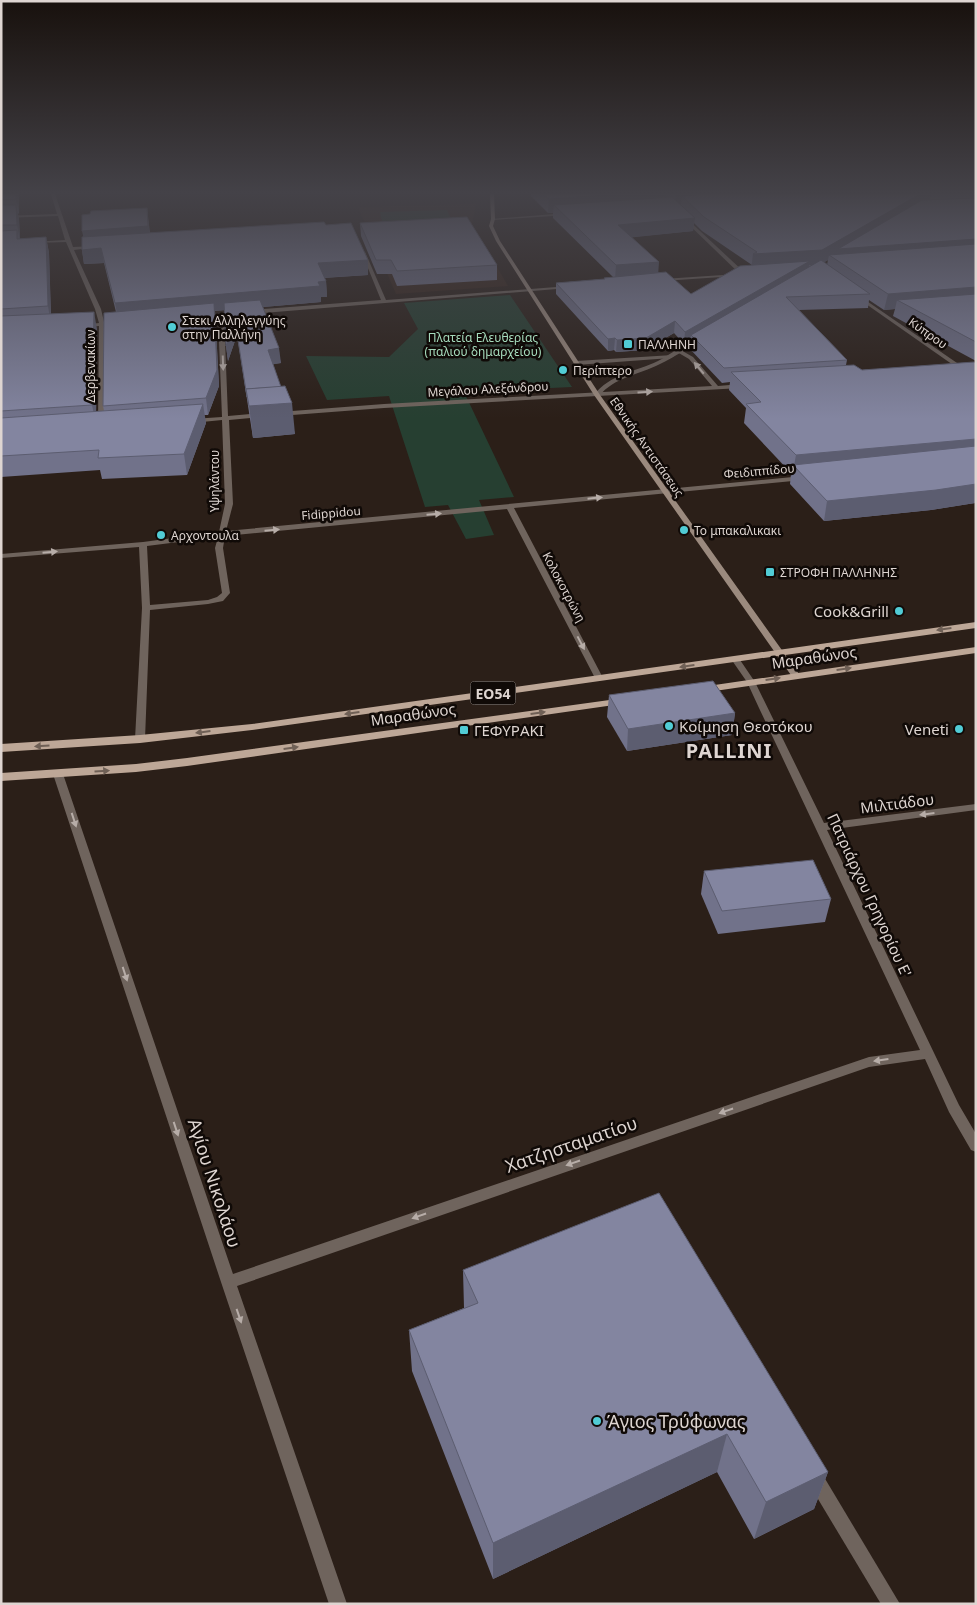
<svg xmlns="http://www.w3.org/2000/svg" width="977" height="1605" font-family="'Noto Sans',sans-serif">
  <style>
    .built { fill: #38261c }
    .green { fill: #263f31 }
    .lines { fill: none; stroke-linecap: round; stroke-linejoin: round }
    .service { fill: #6f645d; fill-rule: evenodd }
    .minor { fill: #6f645d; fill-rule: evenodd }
    .tertiary { fill: #6f645d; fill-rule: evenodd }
    .secondary { fill: #9b8a7e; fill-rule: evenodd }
    .primary { fill: #bda797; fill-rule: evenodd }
    .wall { fill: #71728a; fill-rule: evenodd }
    .shaded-wall { fill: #5c5d70 }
    .building { fill: #8385a0; stroke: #5c5d70 }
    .oneway { fill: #b7ada8 }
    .oneway2 { fill: #6f6056 }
    .poi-dot { fill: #51ccd5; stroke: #100a07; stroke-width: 2 }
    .labels { text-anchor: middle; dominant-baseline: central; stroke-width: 5; stroke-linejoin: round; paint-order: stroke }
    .far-poi-label { font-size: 12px; fill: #ded5d1; stroke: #100a07; text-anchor: start }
    .far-street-label { font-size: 12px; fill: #ded5d1; stroke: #100a07 }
    .far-park-label { font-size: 12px; fill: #a5dbbc; stroke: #100a07 }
    .shield { fill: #100a07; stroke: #a09894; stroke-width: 1 }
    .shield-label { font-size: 14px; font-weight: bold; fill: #ded5d1 }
    .poi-label { font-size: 15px; fill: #ded5d1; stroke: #100a07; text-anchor: end }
    .street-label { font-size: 15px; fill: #ded5d1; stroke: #100a07 }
    .near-street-label { font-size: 18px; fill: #ded5d1; stroke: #100a07 }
    .near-poi-label { font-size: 18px; fill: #ded5d1; stroke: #100a07; text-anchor: start }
    .district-label { font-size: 20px; font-weight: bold; letter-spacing: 1px; fill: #ded5d1; stroke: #100a07 }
  </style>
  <rect width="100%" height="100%" fill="#2b1f18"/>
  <polygon class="built" points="476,204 472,224 508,286 396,294 358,207"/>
  <g class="green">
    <polygon points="447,210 451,219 382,221 380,212"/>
    <polygon points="510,295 572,387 464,392 514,497 479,500 494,535 466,539 448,505 425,507 389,396 327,400 306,356 389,357 418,329 404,303"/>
  </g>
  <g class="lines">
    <polygon class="service" points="815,1470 821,1472 900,1604 881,1604 809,1484 807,1478 809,1472"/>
    <g class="minor">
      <polygon points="51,194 55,194 73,247 95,246 97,247 74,250 101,309 104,322 118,321 121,323 105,325 104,424 101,426 98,424 99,326 85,327 82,325 99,323 95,309 66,242 35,243 33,242 65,240 58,216 1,218 1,216 57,214"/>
      <polygon points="567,213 568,215 493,220 491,219"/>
      <polygon points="683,217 685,217 745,273 745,275 741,275 683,219"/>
      <polygon points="361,251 365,252 386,300 569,286 571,287 569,288 252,314 249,312 252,310 381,300"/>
      <polygon points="738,274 736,276 663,281 661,280 663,279"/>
      <polygon points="858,295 976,376 976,381 856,297"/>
      <path d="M237 311 239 314 224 316 228 416 262 413 265 415 262 417 229 420 233 504 226 531 803 476 806 478 803 480 514 508 603 678 599 681 595 678 507 509 225 536 223 548 230 593 223 601 208 604 150 610 145 739 143 741H137L135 739 142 608 139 547 1 558V554L143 542 219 532 225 504 222 420 192 423 189 421 192 419 222 417 218 316 204 318 201 316ZM218 537 215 548 222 593 217 597 208 600 150 605 147 546Z"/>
      <polygon points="679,349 693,357 718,386 741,384 744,386 741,388 384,408 279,416 276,414 279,412 384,404 712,386 689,359 677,352 677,350"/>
      <polygon points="673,355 674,356 671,358 576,365 573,363 576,361"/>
      <polygon points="735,656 738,657 755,682 824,823 976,804 976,810 827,830 959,1105 976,1134 976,1152 971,1150 949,1112 925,1059 869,1067 237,1286 347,1604 329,1604 221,1282 53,774 58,771 63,774 233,1274 869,1057 920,1050 759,708 747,682 731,659"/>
    </g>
    <path class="tertiary" d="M702 336 705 338 704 339C689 347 675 357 660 364 638 375 615 377 599 396L594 395C610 374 635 372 658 361 673 353 686 342 702 336Z"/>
    <polygon class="secondary" points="490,194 494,194 495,219 493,226 500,241 600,395 799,674 800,676 799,678 793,678 594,395 496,241 489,226 491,219"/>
    <g class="primary">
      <polygon points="976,622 976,628 252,730 140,743 1,752 1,744 140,735 252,724"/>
      <polygon points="976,647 976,653 701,693 695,690 701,687"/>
      <polygon points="624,698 630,701 628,703 187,766 136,772 1,781 1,773 136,764 187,758"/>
    </g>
  </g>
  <g class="wall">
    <polygon points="1,194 19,194 19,213 18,214 19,219 20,239 46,237 49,253 51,314 97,329 96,411 104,411 103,406 116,312 104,263 84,264 82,250 83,237 90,214 147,208 150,233 326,225 368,260 368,275 324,278 326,281 327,297 321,297 321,302 263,307 281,363 273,364 295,434 253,438 237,335 228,361 226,346 224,310 215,311 219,386 208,415 204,415 206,423 187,475 102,479 100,470 1,477"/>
    <path d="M531 194H976V361L893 316 895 309 884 310 869 300 868 308 799 310 847 360 846 365 862 370 976 363V504L975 503 931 510 824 521 790 484 791 473 744 423 746 408 729 390 730 382 722 383 690 349V340L684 344 674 333 645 350 616 352 614 350 608 351 556 294V283L604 279V278L613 277 553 218V213H548L531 196ZM694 223 702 231 752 265 691 294 658 272 632 237 693 231ZM828 260 827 265 824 262Z"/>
    <polygon points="360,223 497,265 497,280 397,286 392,274 377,274 361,236"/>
    <polygon points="609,695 735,713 732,735 627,751 607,717"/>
    <polygon points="704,871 831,899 825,922 718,934 701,894"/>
    <polygon points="463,1270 828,1472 814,1509 754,1539 717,1472 493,1579 412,1371 409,1330 464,1308"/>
  </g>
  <g class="shaded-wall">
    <polygon points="16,194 19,194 19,213 16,199"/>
    <polygon points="621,194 666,194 665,204 554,205 553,213 548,213 549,199"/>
    <polygon points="676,194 821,194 682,196 681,204 675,204"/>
    <polygon points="920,194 934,194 931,195 930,200 976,239 976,253 829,255 828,260 820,265 809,265 808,272 691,335 690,340 684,344 685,332 751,270 753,254"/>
    <polygon points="16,205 19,219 20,240 17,225"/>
    <polygon points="147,208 150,240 85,244 82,231"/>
    <polygon points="695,218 693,231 617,239 618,225"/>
    <polygon points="46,237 49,253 51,324 48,306"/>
    <polygon points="101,248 104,263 84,264 82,250"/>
    <polygon points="368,260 368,275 319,278 318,263"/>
    <polygon points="659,262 658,276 615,279 616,265"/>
    <polygon points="326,281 327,297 321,297 321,302 215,311 219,386 208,415 206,398 118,319 115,303"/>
    <polygon points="976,287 976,303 897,300 895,309 884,310 888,294"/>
    <polygon points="94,312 97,329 96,424 92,405"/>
    <polygon points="235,321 237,335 228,361 226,346"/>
    <polygon points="675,321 674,333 645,350 616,352 617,340"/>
    <polygon points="615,338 614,350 608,351 608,339"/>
    <polygon points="279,348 281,363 269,365 268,350"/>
    <polygon points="248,397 292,403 295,434 253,438"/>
    <polygon points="203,404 206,423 187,475 184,454"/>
    <polygon points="976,439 976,457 794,466 796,455"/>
    <polygon points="976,484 976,499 975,503 931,510 824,521 827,501"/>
    <polygon points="735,713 732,735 627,751 628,729"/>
    <polygon points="727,1434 717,1472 493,1579 493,1543"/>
    <polygon points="828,1472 814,1509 754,1539 766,1502"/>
  </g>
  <g class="building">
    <polygon points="1,194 16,194 16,199 1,200"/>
    <polygon points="543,194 621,194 549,199"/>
    <polygon points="709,194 920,194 822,250 753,254 757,252 704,217 682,196"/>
    <polygon points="672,197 695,218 618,225 659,262 616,265 554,205"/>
    <polygon points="976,198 976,239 838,249 922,200"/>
    <polygon points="1,205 16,205 17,225 1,225"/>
    <polygon points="147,208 148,226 82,231 82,215 90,214 91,211"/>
    <polygon points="467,217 497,265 397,271 391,260 376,260 360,223"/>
    <polygon points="324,222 326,225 351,223 368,260 318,263 326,281 318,282 320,286 115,303 101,248 82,250 82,237"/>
    <polygon points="17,230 17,239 46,237 48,306 1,309 1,231"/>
    <polygon points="976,244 976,287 888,294 829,255"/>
    <polygon points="821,260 870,294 786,297 847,360 724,368 691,335"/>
    <polygon points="810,261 685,332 675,321 646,338 617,340 615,338 608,339 556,283 605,279 604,278 666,272 691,294 740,266"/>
    <polygon points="976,294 976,342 897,300"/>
    <polygon points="260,300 279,348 268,350 281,387 246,389 247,397 235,321 226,346 224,303"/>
    <polygon points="214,303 217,370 206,398 103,406 104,313"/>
    <polygon points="94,312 92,405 1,411 1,316"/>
    <polygon points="974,362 976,363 976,439 796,455 746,404 761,402 731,372 854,365 862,370"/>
    <polygon points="285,386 292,403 249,406 246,389"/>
    <polygon points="203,404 184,454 98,458 99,450 1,456 1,418"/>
    <polygon points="976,446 976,484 936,490 827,501 793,465"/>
    <polygon points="713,681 735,713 628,729 609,695"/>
    <polygon points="813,860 831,899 722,911 704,871"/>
    <polygon points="659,1193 828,1472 766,1502 727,1434 493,1543 409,1330 478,1303 463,1270"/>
  </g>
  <defs><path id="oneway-solid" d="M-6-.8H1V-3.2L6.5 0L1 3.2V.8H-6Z" transform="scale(1.25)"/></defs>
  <g class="oneway">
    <use href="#oneway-solid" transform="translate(223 363) rotate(88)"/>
    <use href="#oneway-solid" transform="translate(699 368) rotate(-130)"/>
    <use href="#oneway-solid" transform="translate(645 392) rotate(-4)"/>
    <use href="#oneway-solid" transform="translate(595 498) rotate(-6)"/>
    <use href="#oneway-solid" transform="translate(434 514) rotate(-5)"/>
    <use href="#oneway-solid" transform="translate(272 530) rotate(-5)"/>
    <use href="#oneway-solid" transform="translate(50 552) rotate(-5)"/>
    <use href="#oneway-solid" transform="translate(581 643) rotate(62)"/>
    <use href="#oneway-solid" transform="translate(927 814) rotate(173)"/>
    <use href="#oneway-solid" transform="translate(74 820) rotate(72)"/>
    <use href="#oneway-solid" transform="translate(125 974) rotate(72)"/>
    <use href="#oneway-solid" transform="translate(881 1060) rotate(172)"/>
    <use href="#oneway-solid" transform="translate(726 1111) rotate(161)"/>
    <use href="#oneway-solid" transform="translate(176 1129) rotate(72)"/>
    <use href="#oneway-solid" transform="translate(573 1163) rotate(161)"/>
    <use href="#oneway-solid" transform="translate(419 1216) rotate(161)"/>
    <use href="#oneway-solid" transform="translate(239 1316) rotate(71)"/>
  </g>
  <g class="oneway2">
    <use href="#oneway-solid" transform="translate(944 629) rotate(172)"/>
    <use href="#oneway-solid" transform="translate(687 666) rotate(172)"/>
    <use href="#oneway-solid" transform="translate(844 669) rotate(-8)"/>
    <use href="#oneway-solid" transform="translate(773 679) rotate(-8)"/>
    <use href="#oneway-solid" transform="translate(352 713) rotate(172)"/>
    <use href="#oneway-solid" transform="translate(538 713) rotate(-8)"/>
    <use href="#oneway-solid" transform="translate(203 732) rotate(173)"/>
    <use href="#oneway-solid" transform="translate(42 746) rotate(177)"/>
    <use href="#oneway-solid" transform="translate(291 748) rotate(-8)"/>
    <use href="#oneway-solid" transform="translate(102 771) rotate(-4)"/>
  </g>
  <linearGradient id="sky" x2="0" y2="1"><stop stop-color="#18110d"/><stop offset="0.46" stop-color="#444248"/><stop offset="1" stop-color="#444248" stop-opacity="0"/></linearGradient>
  <rect width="977" height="419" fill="url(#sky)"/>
  <g class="poi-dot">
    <circle cx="172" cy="327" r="5"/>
    <rect x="623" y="339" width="10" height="10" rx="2.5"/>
    <circle cx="563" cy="370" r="5"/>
    <circle cx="684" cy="530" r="5"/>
    <circle cx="161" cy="535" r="5"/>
    <rect x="765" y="567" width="10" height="10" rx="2.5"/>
    <circle cx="899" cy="611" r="5"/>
    <circle cx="669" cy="726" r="5"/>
    <circle cx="959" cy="729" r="5"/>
    <rect x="459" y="725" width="10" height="10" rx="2.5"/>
    <circle cx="597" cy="1421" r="5"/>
  </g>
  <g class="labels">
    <g class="far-poi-label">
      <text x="182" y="320">Στεκι Αλληλεγγύης<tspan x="182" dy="14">στην Παλλήνη</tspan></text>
      <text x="638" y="344">ΠΑΛΛΗΝΗ</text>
      <text x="573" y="370">Περίπτερο</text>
      <text x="694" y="530">Το μπακαλικακι</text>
      <text x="171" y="535">Αρχοντουλα</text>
      <text x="780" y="572">ΣΤΡΟΦΗ ΠΑΛΛΗΝΗΣ</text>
    </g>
    <g class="far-street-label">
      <text transform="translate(928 333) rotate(35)">Κύπρου</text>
      <text transform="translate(90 366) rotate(-90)">Δερβενακίων</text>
      <text transform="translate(488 389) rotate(-3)">Μεγάλου Αλεξάνδρου</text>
      <text transform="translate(647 447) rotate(55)">Εθνικής Αντιστάσεως</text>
      <text transform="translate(759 471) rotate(-5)">Φειδιππίδου</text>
      <text transform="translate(214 481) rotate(-90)">Υψηλάντου</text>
      <text transform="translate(331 513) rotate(-5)">Fidippidou</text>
      <text transform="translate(564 587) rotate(62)">Κολοκοτρώνη</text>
    </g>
    <g class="far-park-label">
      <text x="483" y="337">Πλατεία Ελευθερίας<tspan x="483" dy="14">(παλιού δημαρχείου)</tspan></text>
    </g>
    <rect class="shield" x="470.5" y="681.5" width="45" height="23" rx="4"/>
    <g class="shield-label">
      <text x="493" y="693">ΕΟ54</text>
    </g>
    <g class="poi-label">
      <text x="889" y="611">Cook&amp;Grill</text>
      <text x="679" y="726" text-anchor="start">Κοίμηση Θεοτόκου</text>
      <text x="949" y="729">Veneti</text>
      <text x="474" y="730" text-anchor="start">ΓΕΦΥΡΑΚΙ</text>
    </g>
    <g class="street-label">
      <text transform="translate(814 657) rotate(-8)">Μαραθώνος</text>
      <text transform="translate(413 714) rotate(-8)">Μαραθώνος</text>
      <text transform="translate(897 803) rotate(-7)">Μιλτιάδου</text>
      <text transform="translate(870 895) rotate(65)">Πατριάρχου Γρηγορίου Ε'</text>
    </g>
    <g class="near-street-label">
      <text transform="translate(571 1144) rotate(-19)">Χατζησταματίου</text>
      <text transform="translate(215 1183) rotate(72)">Αγίου Νικολάου</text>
    </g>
    <g class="near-poi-label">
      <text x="607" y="1421">Άγιος Τρύφωνας</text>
    </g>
    <g class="district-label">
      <text x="729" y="750">PALLINI</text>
    </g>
  </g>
  <rect width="977" height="1605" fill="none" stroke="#ded5d1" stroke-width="5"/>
</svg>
